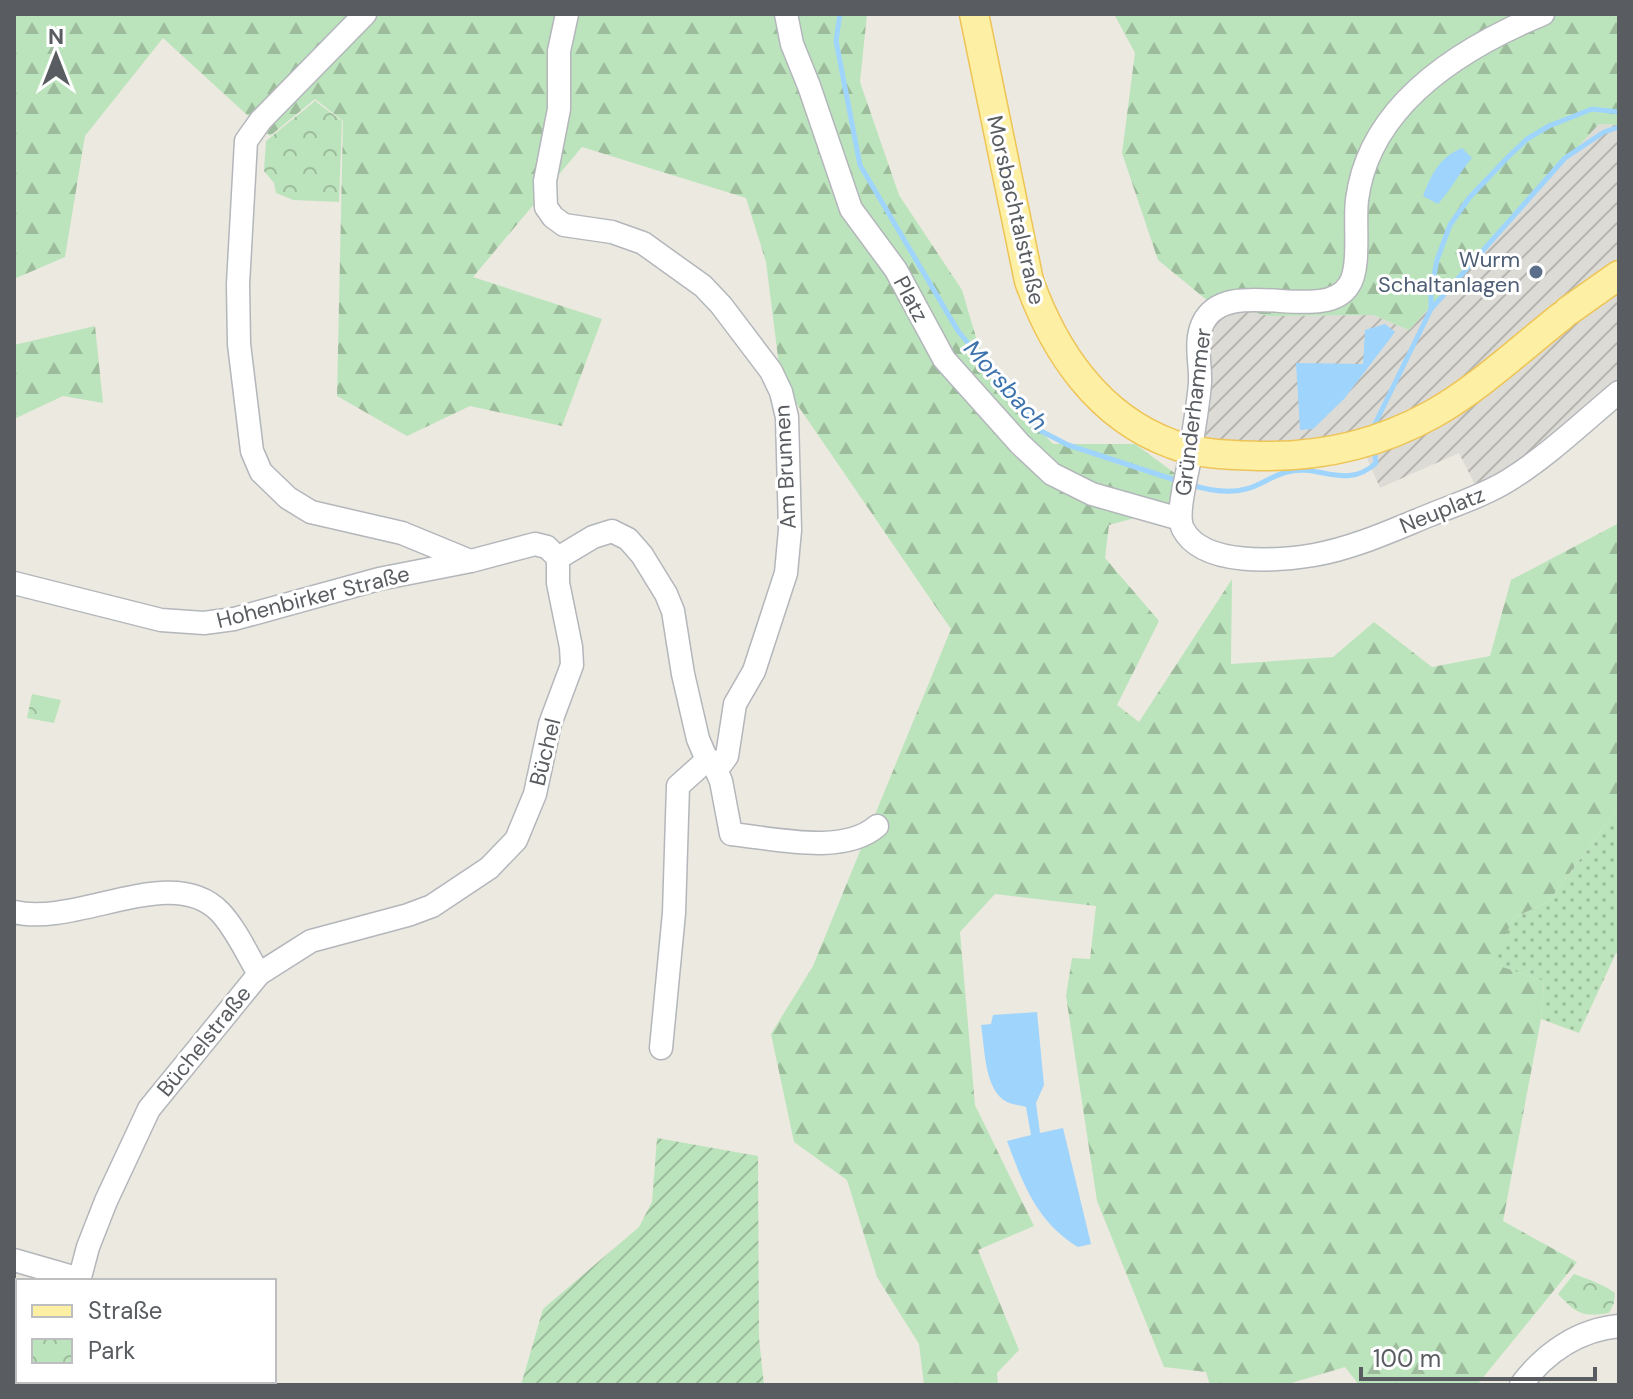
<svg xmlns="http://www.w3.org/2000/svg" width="1633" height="1399" font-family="'DM Sans',sans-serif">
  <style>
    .industrial { fill: url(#industrial-furrows) }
    .grass { fill: url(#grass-dots) }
    .forest { fill: url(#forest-firs) }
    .park { fill: url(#park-crowns) }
    .garden { fill: url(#garden-furrows) }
    .water { fill: #9fd4fd }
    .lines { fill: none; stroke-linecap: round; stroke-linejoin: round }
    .stream { stroke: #9fd4fd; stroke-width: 5 }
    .minor-casing { stroke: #b3b6bb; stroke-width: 25 }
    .major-casing { stroke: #eec457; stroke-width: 31 }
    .minor { stroke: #fff; stroke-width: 22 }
    .major { stroke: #fdefa4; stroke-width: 28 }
    .service-dot { fill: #5c6f8a; stroke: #fff; stroke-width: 3 }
    .labels { text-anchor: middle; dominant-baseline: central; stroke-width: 6; stroke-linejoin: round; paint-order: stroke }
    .street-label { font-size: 22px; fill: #595d61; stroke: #fff }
    .service-label { font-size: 22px; fill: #4e5e75; stroke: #fff; text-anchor: end }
    .water-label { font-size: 24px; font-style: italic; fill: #3e74ae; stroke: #fff }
  </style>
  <defs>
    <pattern id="industrial-furrows" width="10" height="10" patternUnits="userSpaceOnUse" patternTransform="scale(2)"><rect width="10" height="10" fill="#dddbd5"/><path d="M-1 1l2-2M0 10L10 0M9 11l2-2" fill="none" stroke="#b6b5b0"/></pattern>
    <pattern id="grass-dots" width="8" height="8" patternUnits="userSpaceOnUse" patternTransform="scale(2)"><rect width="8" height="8" fill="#bce4bc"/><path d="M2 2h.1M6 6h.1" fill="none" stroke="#9cbc9c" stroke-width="1.8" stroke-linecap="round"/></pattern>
    <pattern id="forest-firs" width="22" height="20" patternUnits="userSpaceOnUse" patternTransform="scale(2)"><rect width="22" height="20" fill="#bce4bc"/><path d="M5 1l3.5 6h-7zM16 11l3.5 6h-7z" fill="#9cbc9c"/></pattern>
    <pattern id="park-crowns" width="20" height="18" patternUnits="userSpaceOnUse" patternTransform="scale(2)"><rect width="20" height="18" fill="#bce4bc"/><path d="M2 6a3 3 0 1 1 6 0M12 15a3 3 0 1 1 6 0" fill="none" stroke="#9cbc9c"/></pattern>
    <pattern id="garden-furrows" width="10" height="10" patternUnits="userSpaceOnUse" patternTransform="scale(2)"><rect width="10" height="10" fill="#bce4bc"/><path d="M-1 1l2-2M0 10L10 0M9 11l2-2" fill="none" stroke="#9cbc9c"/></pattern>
  </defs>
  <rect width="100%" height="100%" fill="#ece9e0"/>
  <polygon class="industrial" points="1599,124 1619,125 1619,404 1571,449 1484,503 1459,453 1380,488 1357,435 1217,449 1184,437 1208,301 1269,316 1373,315 1409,330"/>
  <polygon class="grass" points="1619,807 1619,953 1616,953 1579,1033 1541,1019 1544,981 1493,964 1513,918 1548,902"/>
  <g class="forest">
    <polygon points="14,14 867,14 860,82 899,195 962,290 978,344 1006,395 1053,444 1135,444 1176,474 1168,509 1109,525 1105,558 1159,621 1117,705 1139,722 1232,579 1231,664 1333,657 1374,622 1432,667 1490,656 1511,580 1619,523 1619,807 1548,902 1513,918 1494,964 1544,981 1541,1019 1503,1221 1577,1262 1477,1385 1359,1385 1345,1367 1285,1385 1210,1385 1206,1372 1164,1367 1097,1201 1066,996 1072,958 1090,959 1096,906 995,894 960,932 975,1105 1034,1226 978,1250 1019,1350 997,1373 998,1385 924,1385 919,1344 877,1277 847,1180 794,1142 771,1034 813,966 951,629 781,381 766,262 746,198 582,147 473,277 602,319 562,426 470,406 407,436 337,396 343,121 315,99 270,136 163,38 85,136 65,257 14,279"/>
    <polygon points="1114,14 1619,14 1619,125 1599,124 1409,330 1373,315 1269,316 1208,301 1158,260 1122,153 1135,53"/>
    <polygon points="95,326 103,403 63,396 14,419 14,345"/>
  </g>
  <g class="park">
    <polygon points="315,101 342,121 339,202 293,200 276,193 274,183 264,171 266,141"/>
    <polygon points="32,694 61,700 54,723 27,718"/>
    <path d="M1574 1274C1588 1279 1604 1285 1615 1293L1614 1303 1609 1313C1581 1317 1577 1314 1558 1294Z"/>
  </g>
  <polygon class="garden" points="657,1138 758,1156 759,1338 764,1385 521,1385 543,1309 639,1227 652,1202"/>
  <g class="water">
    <path d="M1462 148 1472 158C1459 173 1451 190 1438 204L1423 196C1432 173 1440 157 1462 148Z"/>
    <polygon points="1385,324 1395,332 1344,399 1313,429 1300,430 1296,363 1363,364 1365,330"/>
    <path d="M1037 1012 1044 1085 1036 1103 1040 1133 1063 1128 1091 1244 1078 1247C1037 1222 1023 1184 1007 1141L1031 1135 1026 1107C1021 1105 1013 1105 1007 1102 984 1090 985 1048 981 1025L991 1024 993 1015Z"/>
  </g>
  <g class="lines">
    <g class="stream">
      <polyline points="840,14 836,41 860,165 958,331 1041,431 1068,445 1178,481"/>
      <polyline points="1431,308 1431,291 1437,260 1450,225 1469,198 1509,156 1527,139 1549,126 1592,109 1619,112"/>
      <polyline points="1372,430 1431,309 1565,158 1604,132 1619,127"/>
      <path d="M1191 485C1208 490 1229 494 1246 489 1260 486 1273 475 1287 472 1318 463 1346 491 1376 463L1375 455"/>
    </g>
    <defs>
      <g id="minor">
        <polyline points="365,14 261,120 246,141 238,284 239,344 252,451 261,472 288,498 311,512 402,533 470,561"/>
        <polyline points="786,14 792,44 809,86 851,209 896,270 944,359 1020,444 1052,474 1092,494 1180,519"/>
        <path d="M1543 14C1461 48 1369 104 1357 200 1354 222 1361 268 1349 285 1324 326 1227 273 1203 323 1194 342 1201 363 1200 383 1198 408 1193 432 1190 456 1188 475 1175 513 1183 529 1203 567 1278 561 1314 555 1354 548 1393 530 1430 515 1457 504 1485 495 1509 480 1549 455 1583 422 1619 392"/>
        <polyline points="558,558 593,537 612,531 628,539 642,555 666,594 673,611 683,674 698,739 707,760 722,763 727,756 735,704 754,671 786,573 790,530 787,417 781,392 771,371 721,305 703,286 643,243 612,232 564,225 553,217 546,207 545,181 559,109 559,51 567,14"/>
        <polyline points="14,583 161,620 204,623 234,619 379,579 471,561 535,544 547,547 558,558 558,583 571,647 572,665 550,724 535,794 516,840 489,868 432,906 408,915 311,941 259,974 149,1109 106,1201 88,1247 79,1281"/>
        <path d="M713 763 721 781 731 834C773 838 843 856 877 826"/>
        <path d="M14 912C78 927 172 862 220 912 236 929 247 954 259 974"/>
        <polyline points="661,1048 674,913 678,786 707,760"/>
        <polyline points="14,1260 80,1279"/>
        <polyline points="105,1381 119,1385"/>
        <polyline points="56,1385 57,1381"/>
        <path d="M1521 1385C1545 1353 1578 1330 1619 1326"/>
      </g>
      <g id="major">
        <path d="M974 14 1029 281C1054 351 1098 417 1172 444 1200 455 1232 455 1262 456 1322 457 1378 444 1431 415 1478 389 1520 349 1562 316"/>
        <polyline points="1568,311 1619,275"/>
      </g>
    </defs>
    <use href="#minor" class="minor-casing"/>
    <use href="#major" class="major-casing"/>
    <use href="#minor" class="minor"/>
    <use href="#major" class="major"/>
  </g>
  <circle class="service-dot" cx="1536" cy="272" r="8"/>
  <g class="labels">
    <g class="street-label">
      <text transform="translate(1016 210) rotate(77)">Morsbachtalstraße</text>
      <text transform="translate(911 299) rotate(62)">Platz</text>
      <text transform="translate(1193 412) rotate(-83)">Gründerhammer</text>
      <text transform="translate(785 467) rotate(-93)">Am Brunnen</text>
      <text transform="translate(1442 510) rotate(-22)">Neuplatz</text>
      <text transform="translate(313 597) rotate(-14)">Hohenbirker Straße</text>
      <text transform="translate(545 752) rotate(-76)">Büchel</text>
      <text transform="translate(204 1041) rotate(-51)">Büchelstraße</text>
    </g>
    <g class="service-label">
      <text x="1520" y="259">Wurm<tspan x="1520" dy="25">Schaltanlagen</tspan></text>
    </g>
    <g class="water-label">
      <text transform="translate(1006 385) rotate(48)">Morsbach</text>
    </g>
  </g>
  <rect width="1633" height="1399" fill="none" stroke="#595d61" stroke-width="32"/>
  <rect x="16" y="1279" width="260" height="104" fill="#ffffff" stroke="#bdbec0" stroke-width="2"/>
  <rect x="32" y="1305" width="40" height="12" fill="#fdefa4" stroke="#bdbec0" stroke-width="2"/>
  <text x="88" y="1319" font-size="24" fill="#595d61">Straße</text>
  <rect x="32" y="1339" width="40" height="24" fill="url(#park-crowns)" stroke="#bdbec0" stroke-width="2"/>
  <text x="88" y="1359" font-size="24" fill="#595d61">Park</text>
  <g transform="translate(56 56)" stroke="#ffffff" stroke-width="6" paint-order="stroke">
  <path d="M0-6L14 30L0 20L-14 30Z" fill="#595d61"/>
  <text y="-12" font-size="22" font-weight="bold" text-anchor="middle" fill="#595d61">N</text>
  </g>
  <path d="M1361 1367v12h234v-12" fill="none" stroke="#595d61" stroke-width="4"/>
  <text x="1373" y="1367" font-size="24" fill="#595d61" stroke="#ffffff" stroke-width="6" paint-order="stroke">100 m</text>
</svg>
